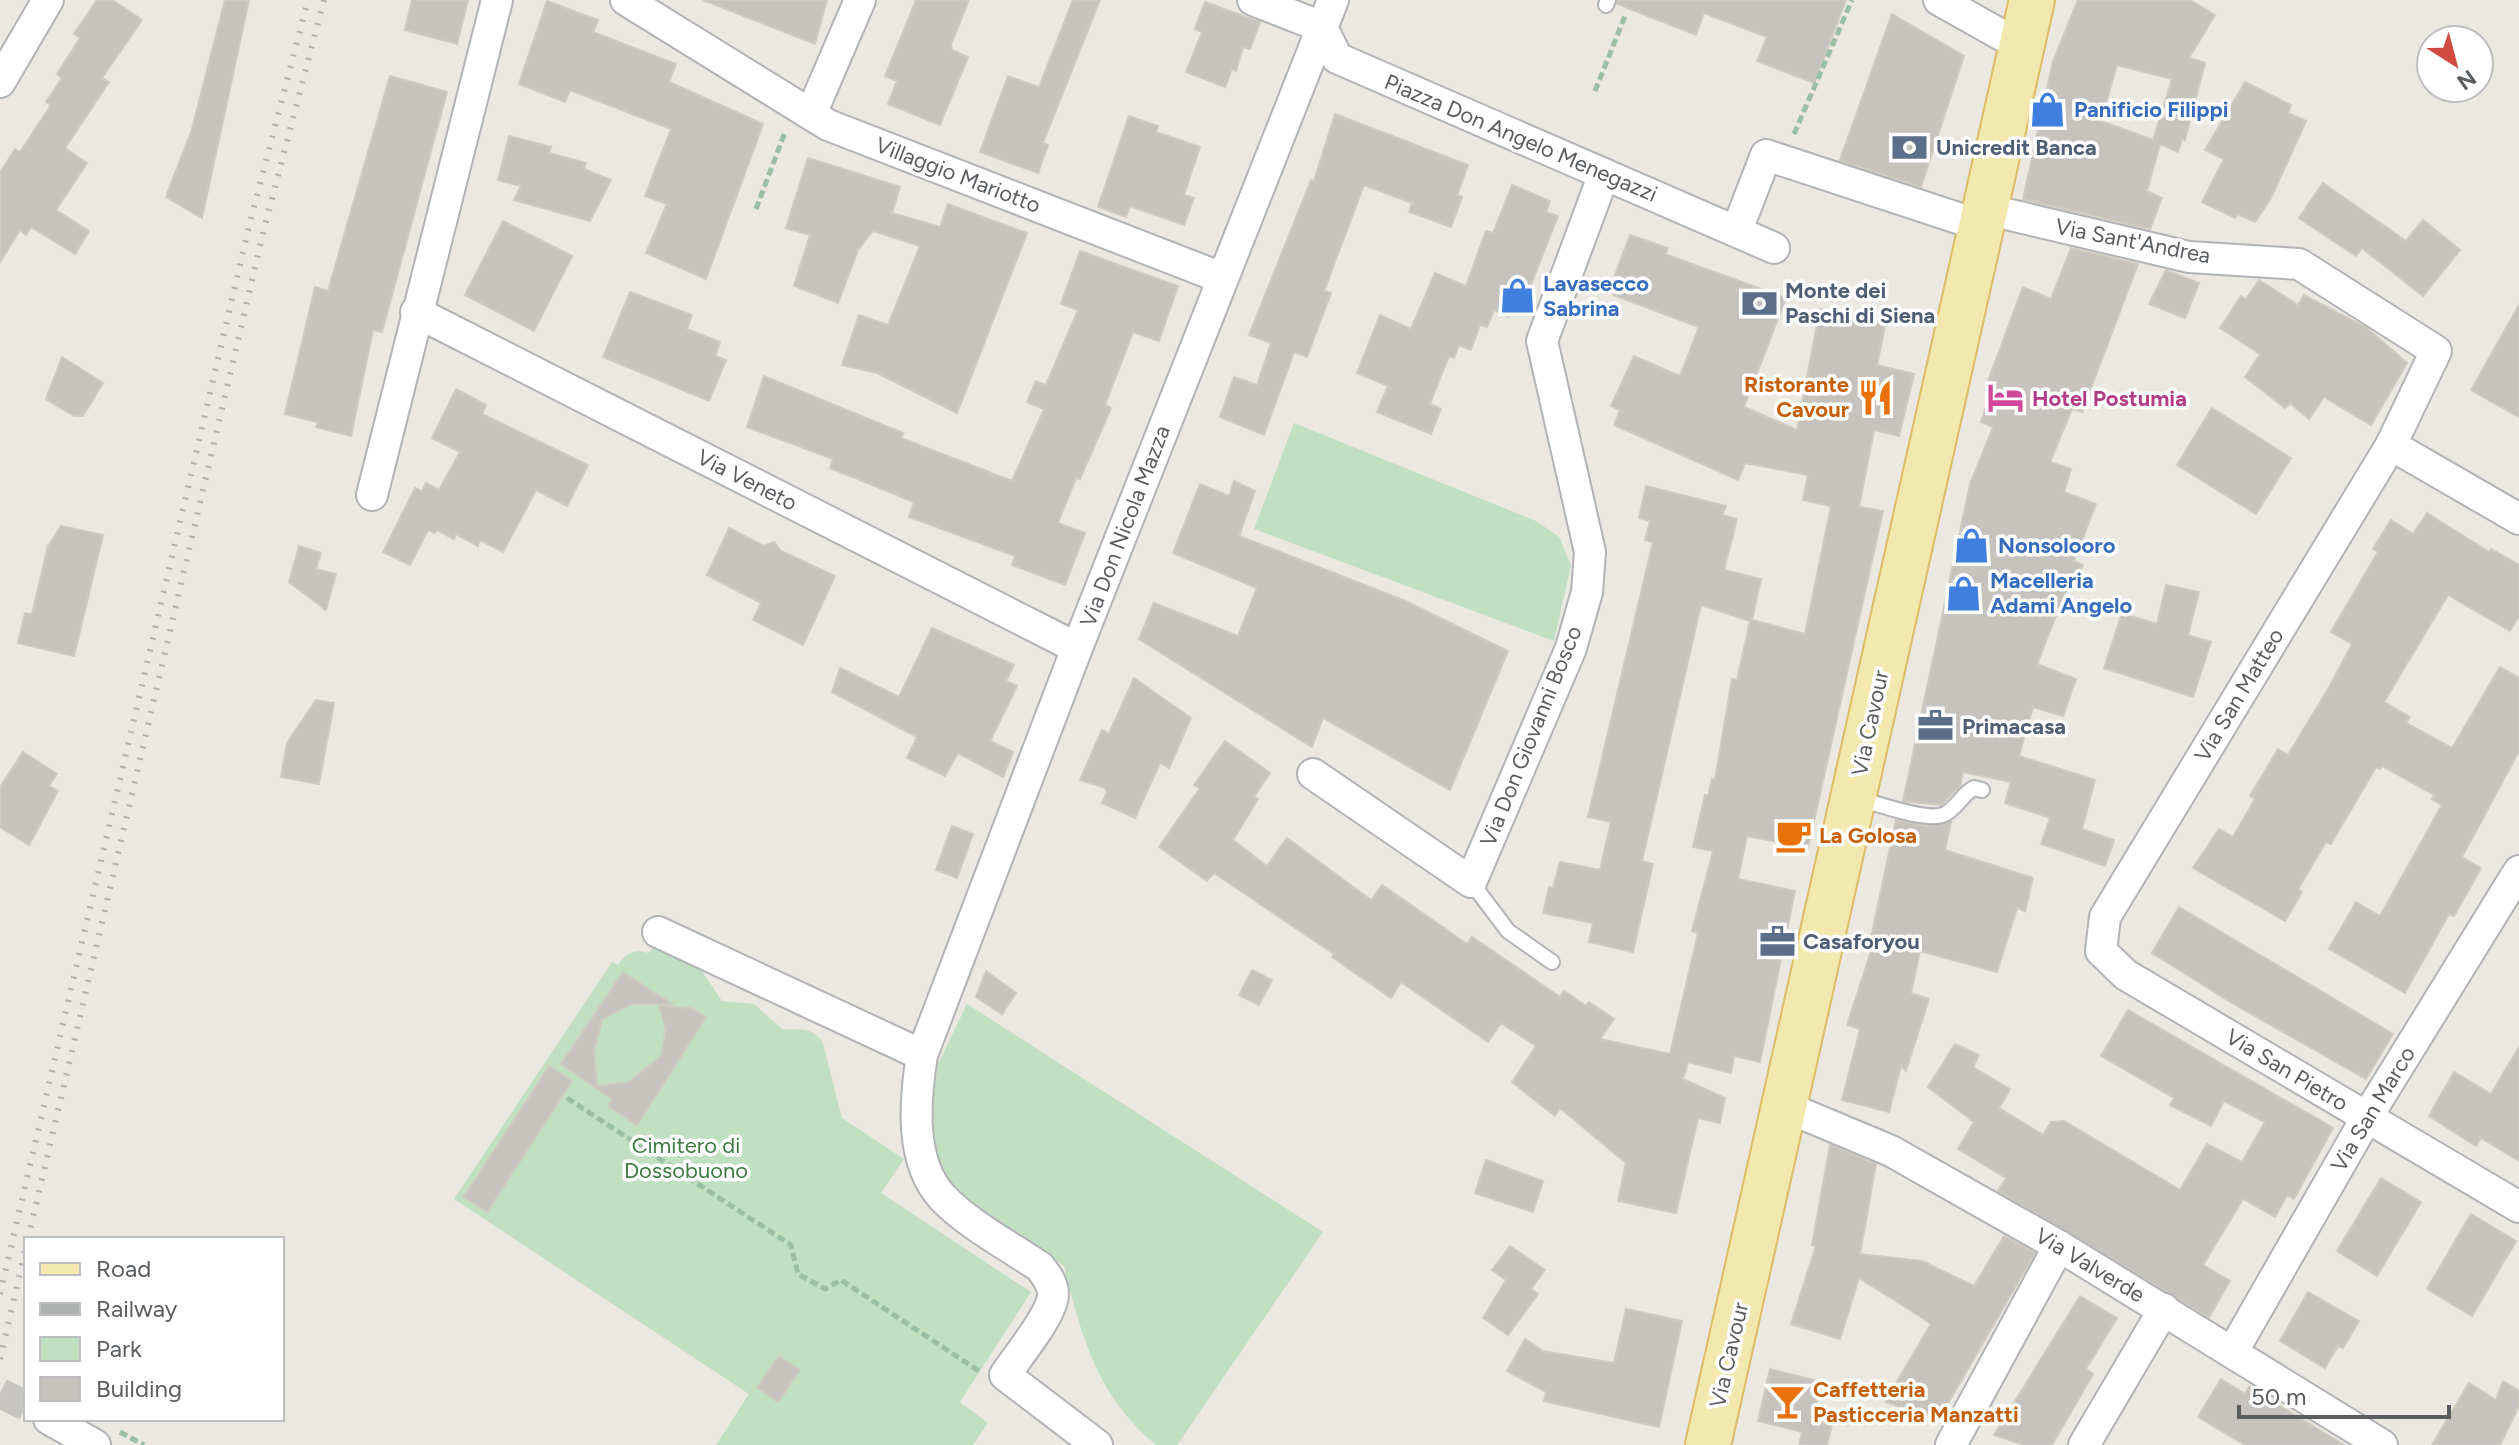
<svg xmlns="http://www.w3.org/2000/svg" width="2519" height="1445" font-family="Figtree,sans-serif">
  <style>
    .green { fill: #c1dfc1 }
    .building { fill: #c6c3be; stroke: #cecac0; stroke-width: 2; fill-rule: evenodd }
    .lines { fill: none; stroke-linecap: round; stroke-linejoin: round }
    .street-tunnel { stroke: #c6c5c1; stroke-width: 30; stroke-dasharray: 30 15; stroke-linecap: butt }
    .lane-casing { stroke: #b2b3b7; stroke-width: 18 }
    .street-casing { stroke: #b2b3b7; stroke-width: 34 }
    .primary-casing { stroke: #ddbc67; stroke-width: 48 }
    .path { stroke: #9bbfa5; stroke-width: 5; stroke-dasharray: 8 4; stroke-linecap: butt }
    .lane { stroke: #fff; stroke-width: 14 }
    .street { stroke: #fff; stroke-width: 30 }
    .primary { stroke: #f3e8ad; stroke-width: 44 }
    .rail { stroke: #afb0b0; stroke-width: 6; stroke-dasharray: 2 10; stroke-linecap: butt }
    .labels { text-anchor: middle; dominant-baseline: central; stroke-width: 7; stroke-linejoin: round; paint-order: stroke }
    .shop-label { font-size: 22px; font-weight: bold; fill: #366cbe; stroke: #fff; text-anchor: start }
    .street-label { font-size: 22px; fill: #5a5d60; stroke: #fff }
    .service-label { font-size: 22px; font-weight: bold; fill: #4e5e75; stroke: #fff; text-anchor: start }
    .food-label { font-size: 22px; font-weight: bold; fill: #c56008; stroke: #fff; text-anchor: start }
    .hotel-label { font-size: 22px; font-weight: bold; fill: #b23c85; stroke: #fff; text-anchor: start }
    .park-label { font-size: 22px; fill: #3e7a41; stroke: #fff }
  </style>
  <rect width="100%" height="100%" fill="#eae8e1"/>
  <g class="green">
    <polygon points="1294,423 1536,521 1559,537 1571,565 1554,641 1254,529"/>
    <path d="M653 948H668L675 959 695 961 722 1001 754 1004 782 1029C799 1030 812 1026 823 1043L842 1118 904 1159 881 1193 1031 1292 960 1402 988 1423 973 1445H716L749 1394 454 1199 612 962 618 965C625 954 635 948 648 953Z"/>
    <path d="M967 1004 1323 1232 1177 1445H1156C1097 1396 1082 1338 1064 1266L958 1194 941 1169 930 1124 938 1064Z"/>
  </g>
  <g class="building">
    <polygon points="97,0 112,0 142,20 102,78 109,82 65,148 87,163 56,210 89,231 75,254 31,227 26,235 20,230 0,262 0,173 15,149 20,152 51,105 46,102 62,78 57,74 80,38 74,34"/>
    <polygon points="225,0 249,0 202,218 166,197 192,129"/>
    <polygon points="412,0 468,0 457,44 405,30"/>
    <polygon points="703,0 827,0 815,44"/>
    <polygon points="916,0 969,0 951,44 952,50 968,57 940,125 888,104 897,81 885,76"/>
    <polygon points="1073,0 1100,0 1043,143 1048,145 1038,173 980,152 1008,76 1039,87"/>
    <polygon points="1618,0 1846,0 1814,83 1757,61 1767,37 1704,13 1696,35 1617,4"/>
    <path d="M2078 0H2190L2215 15 2189 58 2205 63 2185 140 2182 139 2178 152 2160 144 2147 191 2162 198 2150 229 2023 199 2053 61ZM2117 65 2172 79 2153 140 2101 121Z"/>
    <polygon points="547,1 598,20 593,32 676,64 669,82 763,124 706,279 646,253 667,204 645,196 671,129 570,90 565,102 519,84"/>
    <polygon points="1205,2 1260,22 1250,49 1243,47 1236,71 1232,69 1225,87 1186,72 1202,32 1195,29"/>
    <polygon points="1892,14 1964,56 1921,187 1840,160"/>
    <polygon points="390,76 447,92 382,332 373,330 351,436 316,427 318,422 285,414 315,287 328,291"/>
    <polygon points="2245,82 2291,105 2288,113 2306,121 2271,198 2255,222 2237,214 2235,218 2202,202 2224,159 2205,150"/>
    <polygon points="1335,114 1468,165 1457,195 1462,197 1451,227 1409,212 1412,203 1364,185 1324,291 1331,293 1307,357 1294,352 1264,435 1220,417 1234,377 1257,385 1271,343 1249,335 1311,180 1314,181"/>
    <polygon points="1129,116 1158,126 1156,132 1200,147 1184,195 1194,198 1184,225 1130,206 1126,217 1098,207"/>
    <polygon points="509,136 551,147 549,153 586,163 584,169 611,180 590,221 514,200 521,186 498,180"/>
    <polygon points="808,158 900,187 892,213 940,227 948,204 1027,233 957,413 877,373 842,365 859,315 888,325 920,246 873,231 858,250 838,303 794,286 810,235 786,228"/>
    <polygon points="2323,183 2406,241 2423,220 2460,250 2423,296 2362,248 2356,256 2299,218"/>
    <polygon points="1512,185 1550,201 1546,212 1558,216 1521,310 1514,307 1509,317 1494,310 1487,327 1480,325 1471,350 1459,345 1454,358 1449,356 1430,404 1441,409 1431,434 1377,412 1388,386 1357,373 1380,315 1411,329 1435,273 1466,286 1486,231 1493,233"/>
    <polygon points="503,221 572,256 534,331 465,295"/>
    <polygon points="1630,235 1668,248 1665,254 1786,298 1744,407 1797,430 1820,309 1885,326 1877,365 1914,374 1899,436 1874,430 1859,507 1883,511 1808,848 1747,836 1738,879 1795,891 1760,1062 1734,1056 1731,1073 1688,1062 1683,1079 1725,1098 1720,1123 1698,1118 1676,1213 1618,1201 1626,1163 1560,1108 1555,1116 1512,1082 1536,1046 1501,1023 1488,1042 1401,982 1391,998 1332,957 1334,954 1214,873 1207,881 1159,847 1200,788 1194,785 1225,741 1270,773 1254,797 1258,799 1233,840 1267,866 1287,838 1371,900 1382,885 1467,944 1472,937 1560,997 1564,991 1586,1006 1589,1002 1614,1019 1600,1039 1670,1054 1698,933 1692,931 1713,851 1693,847 1705,795 1708,796 1712,779 1715,780 1732,679 1737,680 1750,621 1701,605 1642,861 1653,864 1633,952 1589,942 1593,923 1543,913 1549,887 1553,888 1560,862 1600,870 1611,822 1588,817 1653,542 1645,540 1650,521 1639,518 1646,486 1726,506 1722,515 1737,519 1724,570 1761,579 1752,620 1805,634 1831,506 1803,500 1808,475 1745,463 1738,480 1614,425 1620,410 1611,406 1634,356 1680,376 1699,327 1613,295 1620,276 1615,275"/>
    <polygon points="2071,248 2138,264 2082,412 2072,409 2050,462 2071,469 2064,492 2096,504 2074,561 2083,565 2073,591 2067,588 2037,664 2076,679 2063,716 2033,707 2019,756 2095,780 2082,829 2114,840 2105,866 2041,844 2050,818 2005,803 2011,782 1963,772 1960,786 1941,805 1903,801 1970,484 1993,427 1981,422 1993,384 1988,381 2023,287 2051,299"/>
    <polygon points="1080,251 1178,286 1159,341 1133,332 1105,405 1111,408 1080,479 1076,478 1058,523 1085,533 1065,585 1012,565 1015,556 909,517 914,502 830,468 833,459 747,427 764,376 903,433 901,438 1012,481 1044,409 1027,402 1036,381 1046,385 1078,310 1061,304"/>
    <polygon points="2166,270 2199,283 2185,318 2149,304"/>
    <polygon points="2259,280 2298,305 2304,295 2367,328 2407,363 2371,425 2324,397 2309,419 2290,403 2285,408 2245,377 2260,354 2220,328 2241,296 2246,299"/>
    <polygon points="630,292 692,315 687,329 720,342 715,356 726,360 709,401 603,357"/>
    <polygon points="2519,305 2519,417 2471,390"/>
    <polygon points="62,357 103,383 83,416 74,416 46,399"/>
    <polygon points="456,389 486,405 482,414 588,465 567,506 536,490 503,552 480,540 478,546 456,534 454,539 437,530 435,533 428,530 410,565 383,552 415,488 422,491 426,483 439,490 460,452 432,438"/>
    <polygon points="2212,408 2291,458 2256,514 2177,465"/>
    <polygon points="1234,481 1255,491 1239,536 1403,600 1508,651 1450,790 1323,718 1312,747 1139,639 1154,603 1238,636 1257,588 1173,553 1200,484 1229,496"/>
    <polygon points="2427,513 2489,552 2491,549 2519,565 2519,616 2510,631 2448,595 2384,702 2410,717 2406,723 2452,748 2500,667 2519,678 2519,751 2462,857 2481,868 2454,916 2449,914 2405,993 2329,949 2356,902 2380,916 2442,805 2432,799 2434,795 2382,766 2380,769 2376,767 2331,844 2326,842 2298,889 2302,892 2285,921 2193,868 2219,829 2233,837 2255,799 2250,796 2278,749 2288,755 2327,691 2352,644 2331,632 2378,552 2373,549 2391,520 2413,534"/>
    <polygon points="61,526 103,535 74,656 18,643 25,613 32,614 48,546"/>
    <polygon points="729,528 764,546 774,542 781,551 835,576 803,645 753,620 761,603 707,575"/>
    <polygon points="299,546 321,553 316,569 336,574 326,610 289,582"/>
    <polygon points="2166,585 2199,592 2188,635 2211,642 2193,697 2104,668 2122,613 2157,624"/>
    <polygon points="932,628 1014,665 1006,681 1017,686 990,741 1013,752 1003,777 958,753 945,776 907,758 917,737 832,692 840,668 899,697"/>
    <polygon points="1134,678 1191,718 1169,768 1160,763 1135,818 1102,803 1107,792 1105,788 1080,780 1102,730 1109,734"/>
    <polygon points="316,700 334,703 319,784 281,777 287,743"/>
    <polygon points="23,752 57,774 49,786 58,791 29,845 0,827 0,787"/>
    <polygon points="1896,820 1927,826 1951,822 1945,850 2033,878 2025,911 2017,908 1997,972 1920,951 1911,993 1929,999 1906,1071 1901,1066 1889,1112 1842,1100 1860,1029 1847,1025 1871,951 1869,947"/>
    <polygon points="952,826 973,834 957,878 936,870"/>
    <polygon points="2179,907 2393,1034 2366,1079 2232,1003 2152,953"/>
    <polygon points="1252,970 1272,980 1259,1005 1239,995"/>
    <polygon points="986,971 1016,993 1002,1014 976,997"/>
    <polygon points="623,972 672,1004 632,1004 602,1019 594,1052 597,1086 629,1082 661,1056 666,1029 659,1006 691,1008 706,1017 637,1125 608,1106 612,1099 561,1064"/>
    <polygon points="2128,1010 2333,1128 2294,1199 2287,1195 2275,1217 2243,1199 2203,1265 2230,1281 2209,1317 1998,1191 2006,1178 1958,1149 1974,1122 1928,1087 1955,1044 1979,1055 1973,1067 2010,1089 1999,1108 2043,1135 2051,1122 2064,1121 2180,1190 2207,1144 2242,1162 2265,1122 2224,1101 2211,1126 2170,1105 2174,1098 2101,1056"/>
    <polygon points="2519,1047 2519,1161 2481,1138 2476,1146 2429,1116 2454,1072 2491,1094"/>
    <polygon points="549,1066 572,1081 487,1212 464,1197"/>
    <polygon points="1830,1145 1876,1164 1860,1254 1922,1261 1974,1286 2004,1236 2035,1253 1939,1419 1885,1402 1931,1324 1910,1310 1859,1278 1840,1339 1791,1324 1816,1246 1812,1245"/>
    <polygon points="1486,1160 1543,1181 1533,1212 1475,1193"/>
    <polygon points="2381,1178 2421,1202 2377,1276 2337,1251"/>
    <polygon points="2471,1214 2516,1241 2472,1316 2427,1289"/>
    <polygon points="1510,1246 1545,1270 1531,1289 1538,1294 1508,1335 1483,1318 1506,1280 1492,1270"/>
    <polygon points="2308,1292 2359,1321 2343,1348 2338,1346 2325,1368 2280,1341"/>
    <polygon points="2080,1296 2117,1318 2086,1369 2093,1374 2052,1445 2024,1445 1994,1435"/>
    <polygon points="1626,1309 1682,1321 1659,1427 1544,1401 1546,1392 1507,1371 1525,1339 1543,1351 1614,1363"/>
    <polygon points="779,1356 800,1370 778,1402 757,1388"/>
    <polygon points="1770,1369 1822,1382 1812,1420 1832,1425 1827,1445 1799,1445 1802,1432 1758,1421"/>
    <polygon points="2221,1379 2245,1394 2249,1387 2344,1445 2245,1445 2198,1417"/>
    <polygon points="2503,1381 2519,1391 2519,1406 2500,1445 2432,1445 2469,1383 2496,1400"/>
  </g>
  <g class="lines">
    <polyline class="street-tunnel" points="0,1393 26,1406"/>
    <defs>
      <g id="lane">
        <polyline points="1606,5 1608,0"/>
        <path d="M1856 798C1876 803 1929 823 1945 814 1957 808 1962 794 1974 788L1982 790"/>
        <polyline points="1471,882 1508,931 1552,962"/>
      </g>
      <g id="street">
        <polyline points="626,0 828,125 1222,278"/>
        <polyline points="1253,0 1322,27"/>
        <polyline points="1939,0 2021,46"/>
        <polyline points="1322,27 1337,58 1774,248"/>
        <polyline points="0,82 48,0"/>
        <polyline points="811,114 860,0"/>
        <polyline points="1985,209 2189,257 2299,264 2436,351 2391,445 2519,519"/>
        <polyline points="1737,230 1766,155 1982,226"/>
        <polyline points="416,312 1077,648"/>
        <polyline points="2391,445 2105,917 2101,951 2126,975 2519,1207"/>
        <polyline points="372,495 497,0"/>
        <polyline points="1313,774 1471,882 1571,648 1587,592 1590,552 1542,341 1604,174"/>
        <polyline points="658,932 922,1055"/>
        <polyline points="1786,1107 1891,1151 2059,1246 2382,1445"/>
        <polyline points="2233,1351 2367,1117 2519,871"/>
        <polyline points="49,1419 95,1445"/>
        <path d="M1097 1445 1005 1375C1017 1357 1053 1314 1053 1294 1053 1283 1046 1275 1040 1267 1009 1246 969 1225 943 1198 909 1162 915 1099 922 1055L1077 648 1333 0"/>
        <polyline points="1951,1445 2059,1246"/>
        <polyline points="2084,1445 2164,1309"/>
      </g>
      <polyline id="primary" points="1708,1445 2032,0"/>
    </defs>
    <use href="#lane" class="lane-casing"/>
    <use href="#street" class="street-casing"/>
    <use href="#primary" class="primary-casing"/>
    <g class="path">
      <polyline points="1595,91 1625,16"/>
      <polyline points="1794,134 1852,0"/>
      <polyline points="756,209 785,132"/>
      <polyline points="567,1098 791,1245 798,1274 825,1289 841,1280 979,1371"/>
      <polyline points="120,1432 144,1445"/>
    </g>
    <use href="#lane" class="lane"/>
    <use href="#street" class="street"/>
    <use href="#primary" class="primary"/>
    <g class="rail">
      <polyline points="28,1239 264,229 324,0"/>
      <polyline points="0,1294 249,226 308,0"/>
      <polyline points="0,1359 26,1247"/>
    </g>
  </g>
  <defs>
    <symbol id="shop-bare" viewBox="-9 -9 18 18"><path d="M-5-2.5h2.3a2.7 3.5 0 0 1 5.4 0H5L5.5 6h-11ZM-1.5-2.5h3a1.5 2.3 0 0 0-3 0Z" fill="#3f7fe0" stroke="#fff" stroke-width="2.5" paint-order="stroke"/></symbol>
    <symbol id="bank-bare" viewBox="-9 -9 18 18"><path d="M-6-4H6V4H-6ZM0-2.3a2.3 2.3 0 1 0 0 4.6a2.3 2.3 0 1 0 0-4.6Z" fill="#5c6f8a" stroke="#fff" stroke-width="2.5" paint-order="stroke"/></symbol>
    <symbol id="restaurant-bare" viewBox="-9 -9 18 18"><path d="M-5-6h1v4h1v-4h1v4h1v-4h1v5L-1.5 .5V6h-2V.5L-5-1ZM5-6V6H3V1.5H1.5Q1.5-4 5-6Z" fill="#e8710a" stroke="#fff" stroke-width="2.5" paint-order="stroke"/></symbol>
    <symbol id="hotel-bare" viewBox="-9 -9 18 18"><path d="M-6-4.5h1.5V1H6V5H4.5V3h-9V5H-6ZM-4 0a1.8 1.8 0 1 1 3.6 0ZM.5 0V-2.5h3Q6-2.5 6 0Z" fill="#d1479c" stroke="#fff" stroke-width="2.5" paint-order="stroke"/></symbol>
    <symbol id="office-bare" viewBox="-9 -9 18 18"><path d="M-6-3h4V-5.5h4V-3h4V5H-6ZM-1-4.5V-3h2v-1.5ZM-6 0V1H6V0Z" fill="#5c6f8a" stroke="#fff" stroke-width="2.5" paint-order="stroke"/></symbol>
    <symbol id="cafe-bare" viewBox="-9 -9 18 18"><path d="M-5.5-4.5H6V0H3Q3 3.5 0 3.5H-2.5Q-5.5 3.5-5.5 0ZM3-3.2v2h1.7v-2ZM-6 4.5H4V6H-6Z" fill="#e8710a" stroke="#fff" stroke-width="2.5" paint-order="stroke"/></symbol>
    <symbol id="bar-bare" viewBox="-9 -9 18 18"><path d="M-6-5H6L.8 .8V4.5H3.5V6h-7V4.5H-.8V.8Z" fill="#e8710a" stroke="#fff" stroke-width="2.5" paint-order="stroke"/></symbol>
  </defs>
  <g fill-rule="evenodd">
    <use href="#shop-bare" x="2022" y="84" width="51" height="51"/>
    <use href="#bank-bare" x="1884" y="122" width="51" height="51"/>
    <use href="#shop-bare" x="1492" y="270" width="51" height="51"/>
    <use href="#bank-bare" x="1734" y="278" width="51" height="51"/>
    <use href="#restaurant-bare" x="1850" y="372" width="51" height="51"/>
    <use href="#hotel-bare" x="1980" y="372" width="51" height="51"/>
    <use href="#shop-bare" x="1946" y="520" width="51" height="51"/>
    <use href="#shop-bare" x="1938" y="568" width="51" height="51"/>
    <use href="#office-bare" x="1910" y="700" width="51" height="51"/>
    <use href="#cafe-bare" x="1768" y="810" width="51" height="51"/>
    <use href="#office-bare" x="1752" y="916" width="51" height="51"/>
    <use href="#bar-bare" x="1762" y="1376" width="51" height="51"/>
  </g>
  <g class="labels">
    <g class="shop-label">
      <text x="2074" y="109">Panificio Filippi</text>
      <text x="1543" y="283">Lavasecco<tspan x="1543" dy="25">Sabrina</tspan></text>
      <text x="1998" y="545">Nonsolooro</text>
      <text x="1990" y="580">Macelleria<tspan x="1990" dy="25">Adami Angelo</tspan></text>
    </g>
    <g class="street-label">
      <text transform="translate(1521 138) rotate(23)">Piazza Don Angelo Menegazzi</text>
      <text transform="translate(958 175) rotate(21)">Villaggio Mariotto</text>
      <text transform="translate(2133 241) rotate(11)">Via Sant'Andrea</text>
      <text transform="translate(747 480) rotate(27)">Via Veneto</text>
      <text transform="translate(1125 526) rotate(-69)">Via Don Nicola Mazza</text>
      <text transform="translate(2239 695) rotate(-59)">Via San Matteo</text>
      <text transform="translate(1870 723) rotate(-78)">Via Cavour</text>
      <text transform="translate(1531 736) rotate(-68)">Via Don Giovanni Bosco</text>
      <text transform="translate(2287 1070) rotate(31)">Via San Pietro</text>
      <text transform="translate(2373 1109) rotate(-59)">Via San Marco</text>
      <text transform="translate(2090 1265) rotate(31)">Via Valverde</text>
      <text transform="translate(1729 1355) rotate(-77)">Via Cavour</text>
    </g>
    <g class="service-label">
      <text x="1936" y="147">Unicredit Banca</text>
      <text x="1785" y="290">Monte dei<tspan x="1785" dy="25">Paschi di Siena</tspan></text>
      <text x="1962" y="726">Primacasa</text>
      <text x="1803" y="941">Casaforyou</text>
    </g>
    <g class="food-label">
      <text x="1849" y="384" text-anchor="end">Ristorante<tspan x="1849" dy="25">Cavour</tspan></text>
      <text x="1819" y="835">La Golosa</text>
      <text x="1813" y="1389">Caffetteria<tspan x="1813" dy="25">Pasticceria Manzatti</tspan></text>
    </g>
    <g class="hotel-label">
      <text x="2032" y="398">Hotel Postumia</text>
    </g>
    <g class="park-label">
      <text x="686" y="1145">Cimitero di<tspan x="686" dy="25">Dossobuono</tspan></text>
    </g>
  </g>
  <rect x="24" y="1237" width="260" height="184" fill="#ffffff" stroke="#bdbebf" stroke-width="2"/>
  <rect x="40" y="1263" width="40" height="12" fill="#f3e8ad" stroke="#bdbebf" stroke-width="2"/>
  <text x="96" y="1277" font-size="24" fill="#5a5d60">Road</text>
  <rect x="40" y="1303" width="40" height="12" fill="#afb0b0" stroke="#bdbebf" stroke-width="2"/>
  <text x="96" y="1317" font-size="24" fill="#5a5d60">Railway</text>
  <rect x="40" y="1337" width="40" height="24" fill="#c1dfc1" stroke="#bdbebf" stroke-width="2"/>
  <text x="96" y="1357" font-size="24" fill="#5a5d60">Park</text>
  <rect x="40" y="1377" width="40" height="24" fill="#c6c3be" stroke="#bdbebf" stroke-width="2"/>
  <text x="96" y="1397" font-size="24" fill="#5a5d60">Building</text>
  <g transform="translate(2455 64) rotate(144)"><circle r="38" fill="#ffffff" stroke="#bdbebf" stroke-width="2"/>
  <path d="M0-6L14 30L0 20L-14 30Z" fill="#d14b41"/>
  <text y="-12" font-size="22" font-weight="bold" text-anchor="middle" fill="#5a5d60">N</text>
  </g>
  <path d="M2239 1405v12h210v-12" fill="none" stroke="#5a5d60" stroke-width="4"/>
  <text x="2251" y="1405" font-size="24" fill="#5a5d60" stroke="#ffffff" stroke-width="6" paint-order="stroke">50 m</text>
</svg>
